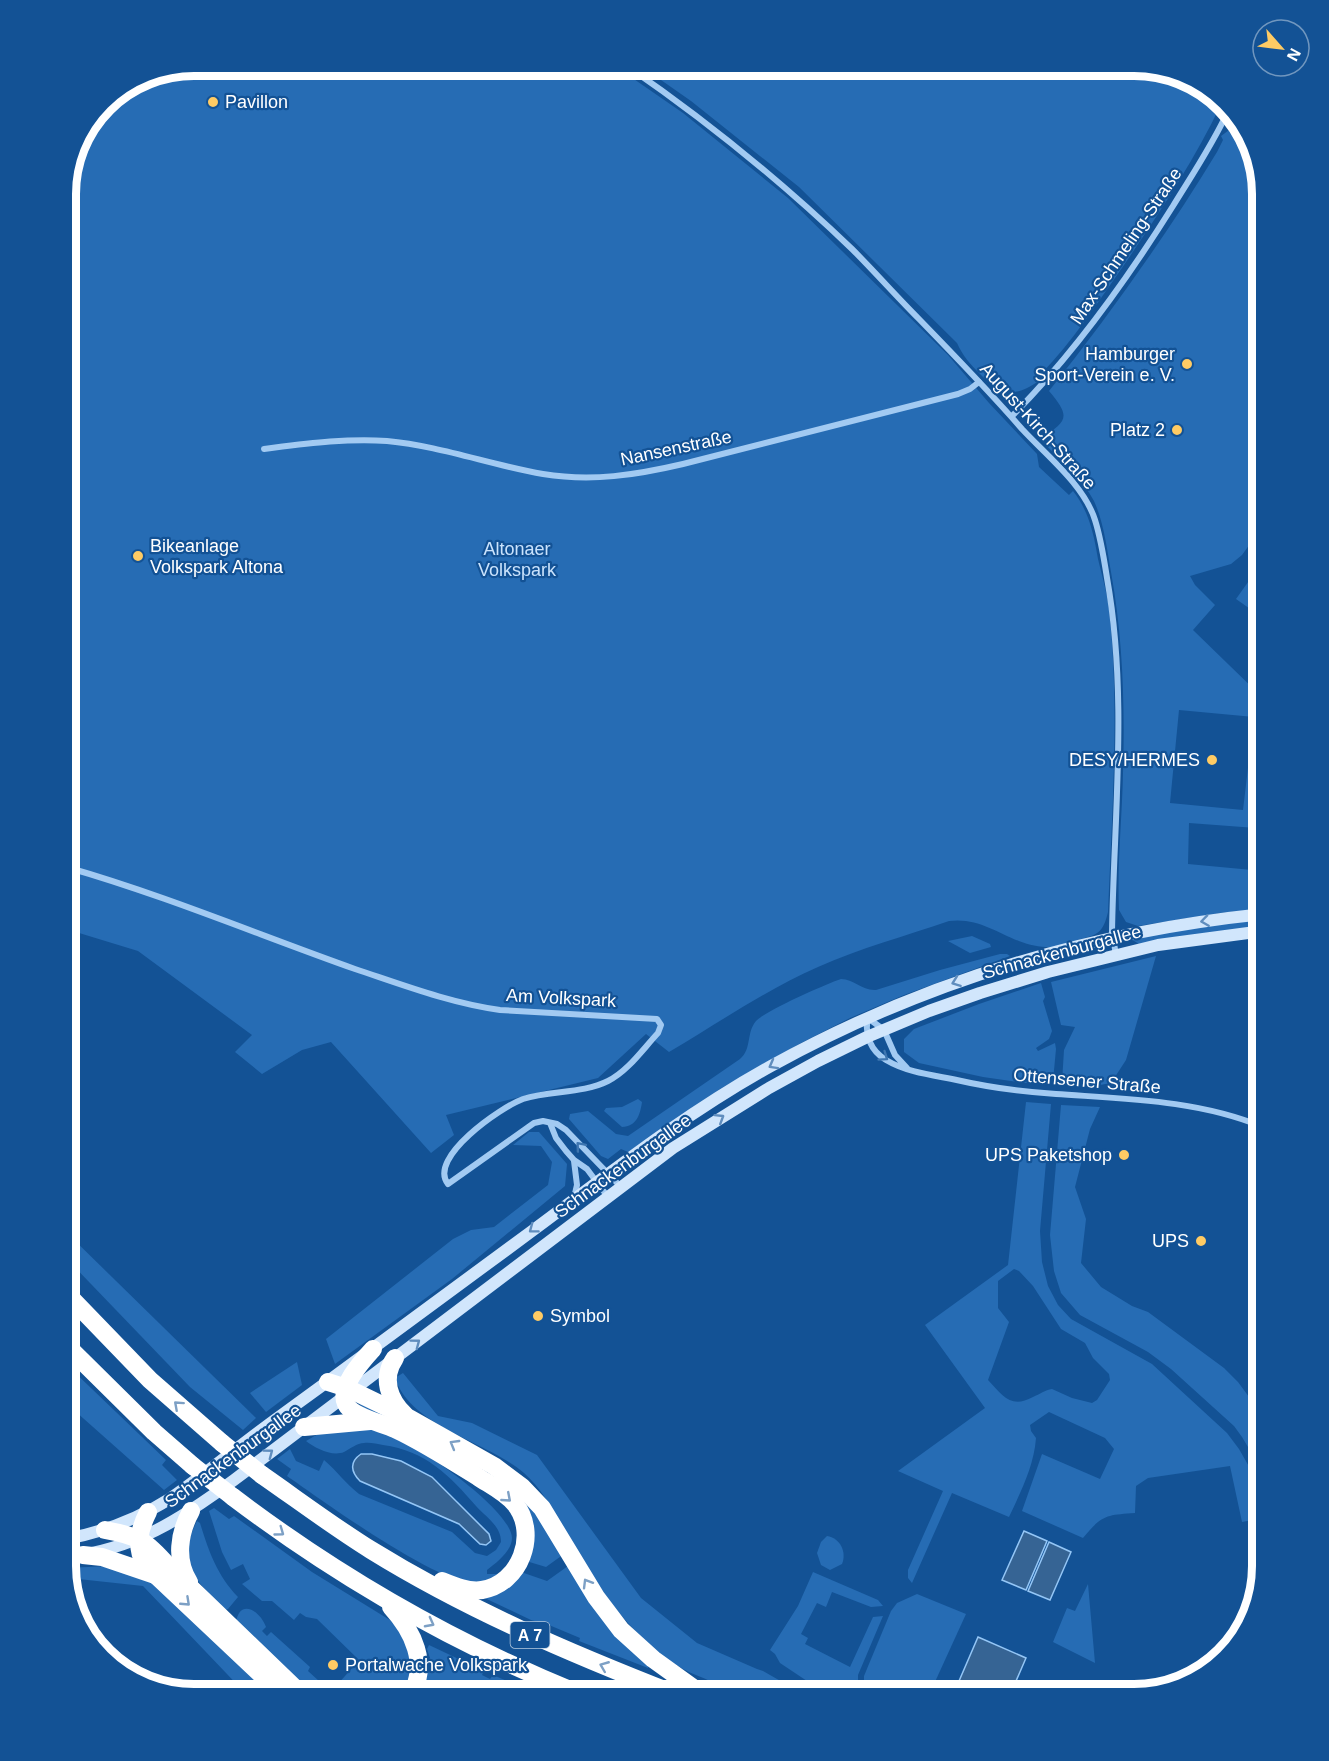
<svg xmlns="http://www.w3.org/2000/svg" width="1329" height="1761" font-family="Helvetica,sans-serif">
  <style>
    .green { fill: #266cb4; fill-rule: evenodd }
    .water { fill: #366494; stroke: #94c6f6; stroke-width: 1.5 }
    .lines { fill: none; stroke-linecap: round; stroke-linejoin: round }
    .street { stroke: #a2caf2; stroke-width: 6 }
    .secondary { stroke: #d1e6fc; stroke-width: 12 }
    .highway { stroke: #fff; stroke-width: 18 }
    .highway-bridge { stroke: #fff; stroke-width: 18 }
    .oneway { stroke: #5f8dbe }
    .oneway2 { stroke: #3e76b1 }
    .oneway3 { stroke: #7da0c5 }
    .poi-dot { fill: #ffcb64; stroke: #135295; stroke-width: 2 }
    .labels { text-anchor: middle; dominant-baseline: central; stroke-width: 4.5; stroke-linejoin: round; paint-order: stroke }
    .shield { fill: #135295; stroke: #b8cbdf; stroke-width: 1.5 }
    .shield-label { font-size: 16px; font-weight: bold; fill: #fff }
    .poi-label { font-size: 18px; fill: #fff; stroke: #135295; text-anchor: end }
    .street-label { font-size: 18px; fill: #fff; stroke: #135295 }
    .park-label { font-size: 18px; fill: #cae3fd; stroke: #135295 }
    .rim { fill: none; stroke: #fff; stroke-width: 8 }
  </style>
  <rect width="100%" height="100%" fill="#135295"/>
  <g class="green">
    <path d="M194 66H615L683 113 788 198 948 355 989 403 1037 454 1039 467 1069 495 1073 491C1089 511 1094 535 1098 559 1102 576 1107 592 1109 609 1120 707 1112 813 1108 912 1103 933 1098 935 1077 940 1068 943 1056 948 1046 947 1010 946 987 916 949 921 906 936 860 948 818 967 766 990 718 1023 669 1052L646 1034 598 1078 446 1115 454 1135 431 1153 331 1042 302 1050 262 1074 235 1052 252 1035 138 951 66 929V185L79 138 109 98 145 76Z"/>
    <path d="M641 66H1143L1199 83 1221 104C1195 160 1159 213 1124 265 1098 302 1073 341 1041 374L1039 381C1013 398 1001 396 980 374 970 364 963 356 957 343L799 187 691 101Z"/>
    <path d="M1240 122 1263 194V526L1242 555 1231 564 1190 576 1195 585 1215 605 1193 630 1263 698V784L1256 828 1189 823 1188 864 1263 871V909L1220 913 1138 926 1126 922 1119 910C1117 865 1122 819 1123 773 1125 706 1123 638 1111 572 1107 549 1104 523 1094 501 1082 478 1058 458 1040 439 1068 421 1071 417 1049 391 1110 314 1166 236 1217 152L1223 140 1221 136ZM1179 710 1254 717 1243 810 1170 803Z"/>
    <polygon points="1263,561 1263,618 1236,599"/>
    <polygon points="1263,919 1263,926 1139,944 1131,939 1175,930"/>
    <polygon points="972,936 990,944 991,947 970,953 948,941"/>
    <path d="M1000 954H1007L1010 956 904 995 850 1018 801 1043 720 1089 628 1152 621 1149 608 1159 601 1156 569 1119 570 1114 588 1111 616 1134 628 1136 740 1059C752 1049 746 1033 756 1021 765 1011 826 984 841 979 854 979 862 991 876 990L940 970Z"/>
    <polygon points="1156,956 1126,1060 1111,1083 1089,1087 1062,1082 1064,1050 1075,1027 1061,1025 1051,982"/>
    <polygon points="1041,983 1045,997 1043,1001 1052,1031 1049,1039 1036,1048 1038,1051 1055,1043 1056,1049 1053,1081 1026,1083 983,1077 919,1063 904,1052 904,1039 914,1029 979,1004"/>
    <path d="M638 1099 642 1102C640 1115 637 1126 622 1127L604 1111 606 1108 622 1107Z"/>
    <path d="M1026 1102 1051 1104 1040 1231 1042 1262 1048 1286 1058 1305 1071 1319 1152 1364 1227 1433 1239 1449 1263 1491V1567L1256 1592 1248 1546 1263 1542 1258 1519 1242 1522 1230 1466 1148 1478 1136 1486 1135 1513C1106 1515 1102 1515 1083 1538L1022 1511 1042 1454 1100 1479 1114 1449 1105 1438 1049 1412 1030 1425 1031 1431 1036 1438C1034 1466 1021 1491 1009 1517L952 1493 912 1583 908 1578V1570L943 1491 898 1471 985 1408 925 1325 1008 1265ZM1014 1269 1019 1271 1033 1286 1061 1329 1085 1343 1093 1358 1109 1374 1110 1380 1097 1400 1092 1403 1072 1398 1052 1389C1045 1390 1040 1394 1033 1397 1011 1409 1003 1396 988 1380L1009 1322 998 1308V1281Z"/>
    <polygon points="1061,1105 1100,1107 1090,1129 1075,1187 1086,1219 1081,1263 1101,1287 1132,1306 1148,1312 1224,1368 1238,1382 1263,1416 1263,1472 1242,1437 1234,1426 1171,1369 1148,1352 1080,1315 1061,1293 1054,1271 1050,1235"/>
    <polygon points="529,1132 539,1132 567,1164 565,1186 452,1279 335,1364 326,1339 453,1239 471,1230 494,1227 548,1185 552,1162 541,1146 513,1145"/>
    <polygon points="66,1232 256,1418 243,1430 190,1387 66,1258"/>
    <polygon points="297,1362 302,1385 266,1412 250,1393"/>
    <polygon points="66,1364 166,1460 162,1465 177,1480 164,1490 66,1403"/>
    <path d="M403 1373 438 1416 472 1423 537 1455 641 1598 697 1643 757 1669 763 1671 805 1695C788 1695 756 1698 741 1695 731 1692 721 1686 712 1682 702 1677 692 1674 683 1669 634 1641 601 1591 572 1544 557 1520 546 1492 524 1473 487 1441 411 1427 395 1378Z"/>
    <polygon points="360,1401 509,1487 540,1516 564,1554 546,1567 526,1561 527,1515 365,1409 358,1403"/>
    <path d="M352 1426C365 1428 381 1429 393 1435 419 1447 511 1509 512 1538 512 1551 496 1563 487 1570V1574H498C492 1578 483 1582 476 1583 440 1586 320 1499 287 1476L291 1469 277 1459 290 1449 296 1461 319 1471 324 1460C337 1471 346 1484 359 1494L452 1532 475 1553 487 1556 496 1550 501 1542C501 1526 487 1518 476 1506 449 1475 426 1451 383 1445 377 1444 370 1442 364 1443 357 1443 350 1449 344 1452 332 1457 315 1448 306 1441L318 1434Z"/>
    <path d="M214 1508 229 1519 234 1516 312 1572 398 1625 414 1657 405 1695H311L236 1623C239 1598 260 1610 266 1627L262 1631 267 1636 271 1632 310 1667 308 1671 331 1692 359 1660 317 1619 306 1617 300 1613 294 1620 272 1601H262L242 1584 250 1579 243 1564 231 1570 222 1552 209 1511Z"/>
    <path d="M197 1521 200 1523C209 1552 217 1575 238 1597L228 1609 225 1610C197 1582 175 1563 197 1521Z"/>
    <path d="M827 1536C840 1538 847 1552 842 1564L830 1570 821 1565 817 1553 821 1542Z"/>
    <polygon points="109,1566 148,1579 272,1695 247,1695 143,1586 69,1578 66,1568"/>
    <polygon points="568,1566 649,1666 648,1668 579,1641 580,1638 549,1625 531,1620 474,1593 521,1572 547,1581"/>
    <polygon points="813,1572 878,1600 883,1606 871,1607 832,1592 826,1607 817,1603 801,1634 808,1638 805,1644 850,1667 873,1617 883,1616 858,1675 858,1695 828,1695 780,1663 775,1654 770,1650 798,1606"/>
    <polygon points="1088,1584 1095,1663 1053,1642 1067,1608 1075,1611"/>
    <polygon points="917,1594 966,1614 929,1695 864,1695 864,1676 891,1611 897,1603"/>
    <polygon points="429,1645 484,1671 482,1675 490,1679 493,1675 519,1686 518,1690 522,1692 525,1689 538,1695 449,1695 449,1692 423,1682 427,1661 430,1658 427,1649"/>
  </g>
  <g class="water">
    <path d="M361 1454H372L401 1461 432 1477 489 1534 491 1541 486 1545 480 1544 459 1524 360 1481C351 1472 349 1462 361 1454Z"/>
    <polygon points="1024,1531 1047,1541 1026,1590 1002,1580"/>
    <polygon points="1049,1542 1071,1552 1050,1600 1028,1591"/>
    <polygon points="978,1637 1026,1658 1010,1695 953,1695"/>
  </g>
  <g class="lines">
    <g class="street">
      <path d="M627 66C707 121 782 182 852 249 875 272 896 296 919 319 954 355 989 391 1022 429 1047 456 1084 485 1095 520 1101 539 1104 559 1107 578 1128 695 1114 815 1112 932L1116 955"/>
      <path d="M1012 416C1074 354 1126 281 1173 206 1192 175 1213 144 1228 111"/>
      <path d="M264 449C304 444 346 438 387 441 440 446 491 465 543 474 592 482 636 475 683 464L958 394 970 389 979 382"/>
      <path d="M66 867C164 895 259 935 355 969 403 985 450 1003 500 1010L657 1019 661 1025 658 1033C643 1049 628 1071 608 1081 582 1094 551 1090 523 1099 501 1107 427 1158 448 1184L534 1123 543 1121 557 1124 566 1130 621 1187"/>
      <path d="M907 1068 895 1055 884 1030 868 1018C864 1035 871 1051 886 1060 906 1072 931 1075 952 1079 987 1087 1021 1092 1056 1094 1126 1099 1198 1100 1263 1127"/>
      <polyline points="550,1123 556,1138 566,1151 574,1160 587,1169 608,1197"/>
      <polyline points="574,1198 577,1185 574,1161"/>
    </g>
    <g class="secondary">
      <path d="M66 1539C104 1532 138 1519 171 1498 205 1474 238 1447 272 1422 359 1359 445 1295 532 1231 610 1173 686 1113 771 1066 923 982 1090 932 1263 914"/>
      <path d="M66 1557C134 1550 181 1519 234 1480L673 1148 769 1088 818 1061 867 1037 929 1011 980 993 1048 972 1158 945 1263 931"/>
    </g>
    <g class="highway">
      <polyline points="66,1293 150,1380 222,1443"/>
      <polyline points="66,1345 154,1432 193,1466"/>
      <path d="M373 1349C362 1361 338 1387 346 1404 352 1417 382 1423 395 1429 423 1442 451 1460 478 1477 490 1485 505 1492 515 1504 539 1534 520 1584 482 1590 468 1592 454 1586 442 1581"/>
      <path d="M395 1358C381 1378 389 1400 405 1415"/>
      <polyline points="328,1382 347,1388 409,1418 494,1466 522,1487 542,1508 596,1597 621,1630 653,1659 703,1695"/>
      <polyline points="304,1427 370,1421"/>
      <path d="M262 1475C298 1500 334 1527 371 1550 468 1610 572 1654 677 1695"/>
      <path d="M233 1497C340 1578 457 1645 582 1695"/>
      <path d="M148 1512C139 1530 135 1546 145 1565L283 1695"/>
      <path d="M105 1530C139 1536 146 1541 168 1566L302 1695"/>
      <polyline points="83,1555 102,1557 155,1575"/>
      <path d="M189 1582C175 1560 179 1533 191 1511"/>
      <path d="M391 1607C413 1631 429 1664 411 1695"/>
    </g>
    <g class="highway-bridge">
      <polyline points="222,1443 262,1475"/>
      <polyline points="193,1466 233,1497"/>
    </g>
  </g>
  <defs><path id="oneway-chevron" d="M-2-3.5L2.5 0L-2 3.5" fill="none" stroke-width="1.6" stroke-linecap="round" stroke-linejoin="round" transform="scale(1.5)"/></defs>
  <g class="oneway">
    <use href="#oneway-chevron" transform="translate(1205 921) rotate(172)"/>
    <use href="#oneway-chevron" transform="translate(956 982) rotate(160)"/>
    <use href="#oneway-chevron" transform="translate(773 1065) rotate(151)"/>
    <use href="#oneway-chevron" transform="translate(720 1118) rotate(-32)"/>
    <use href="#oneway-chevron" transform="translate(533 1229) rotate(143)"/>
    <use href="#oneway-chevron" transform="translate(416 1343) rotate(-37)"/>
    <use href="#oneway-chevron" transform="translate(269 1453) rotate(-37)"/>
  </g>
  <g class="oneway2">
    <use href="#oneway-chevron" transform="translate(884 1057) rotate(35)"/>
    <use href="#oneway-chevron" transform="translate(580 1146) rotate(-130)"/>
  </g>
  <g class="oneway3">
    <use href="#oneway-chevron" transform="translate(178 1405) rotate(-138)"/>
    <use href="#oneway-chevron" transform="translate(454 1444) rotate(-150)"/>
    <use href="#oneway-chevron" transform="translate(507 1498) rotate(41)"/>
    <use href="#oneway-chevron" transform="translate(280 1532) rotate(36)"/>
    <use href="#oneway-chevron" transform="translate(587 1583) rotate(-121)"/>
    <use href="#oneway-chevron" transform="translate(186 1602) rotate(43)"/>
    <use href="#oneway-chevron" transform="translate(430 1623) rotate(28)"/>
    <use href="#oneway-chevron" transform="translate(604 1666) rotate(-158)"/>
  </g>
  <g class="poi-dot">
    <circle cx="213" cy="102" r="6"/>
    <circle cx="1187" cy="364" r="6"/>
    <circle cx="1177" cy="430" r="6"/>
    <circle cx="138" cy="556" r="6"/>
    <circle cx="1212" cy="760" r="6"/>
    <circle cx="1124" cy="1155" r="6"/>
    <circle cx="1201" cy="1241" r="6"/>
    <circle cx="538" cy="1316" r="6"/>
    <circle cx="333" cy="1665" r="6"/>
  </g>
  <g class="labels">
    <rect class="shield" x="510.5" y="1622" width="39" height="26" rx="4.5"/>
    <g class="shield-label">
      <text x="530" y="1635">A 7</text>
    </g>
    <g class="poi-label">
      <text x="225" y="102" text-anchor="start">Pavillon</text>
      <text x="1175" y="354">Hamburger<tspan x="1175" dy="21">Sport-Verein e. V.</tspan></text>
      <text x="1165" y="430">Platz 2</text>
      <text x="150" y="546" text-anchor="start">Bikeanlage<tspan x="150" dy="21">Volkspark Altona</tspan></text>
      <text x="1200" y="760">DESY/HERMES</text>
      <text x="1112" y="1155">UPS Paketshop</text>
      <text x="1189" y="1241">UPS</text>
      <text x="550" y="1316" text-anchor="start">Symbol</text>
      <text x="345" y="1665" text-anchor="start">Portalwache Volkspark</text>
    </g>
    <g class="street-label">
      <text transform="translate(1126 246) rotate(-56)">Max-Schmeling-Straße</text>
      <text transform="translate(1038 426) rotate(48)">August-Kirch-Straße</text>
      <text transform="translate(676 448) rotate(-12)">Nansenstraße</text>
      <text transform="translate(1062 952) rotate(-15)">Schnackenburgallee</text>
      <text transform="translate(561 998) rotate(3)">Am Volkspark</text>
      <text transform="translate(1087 1081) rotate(5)">Ottensener Straße</text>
      <text transform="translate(623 1166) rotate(-36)">Schnackenburgallee</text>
      <text transform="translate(233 1456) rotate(-36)">Schnackenburgallee</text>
    </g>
    <g class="park-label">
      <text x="517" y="549">Altonaer<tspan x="517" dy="21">Volkspark</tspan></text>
    </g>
  </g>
  <path d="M0 0H1329V1761H0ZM194 76H1134A118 118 0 0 1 1252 194V1566A118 118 0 0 1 1134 1684H194A118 118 0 0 1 76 1566V194A118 118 0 0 1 194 76Z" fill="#135295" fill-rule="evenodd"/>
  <path class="rim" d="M194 76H1134A118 118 0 0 1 1252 194V1566A118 118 0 0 1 1134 1684H194A118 118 0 0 1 76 1566V194A118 118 0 0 1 194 76Z"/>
  <g transform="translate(1281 48) rotate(118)"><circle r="28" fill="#135295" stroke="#7197bf" stroke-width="1.5"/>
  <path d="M0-4.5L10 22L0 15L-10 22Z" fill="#ffcb64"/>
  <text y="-9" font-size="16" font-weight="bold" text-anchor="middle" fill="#ffffff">N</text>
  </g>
</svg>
